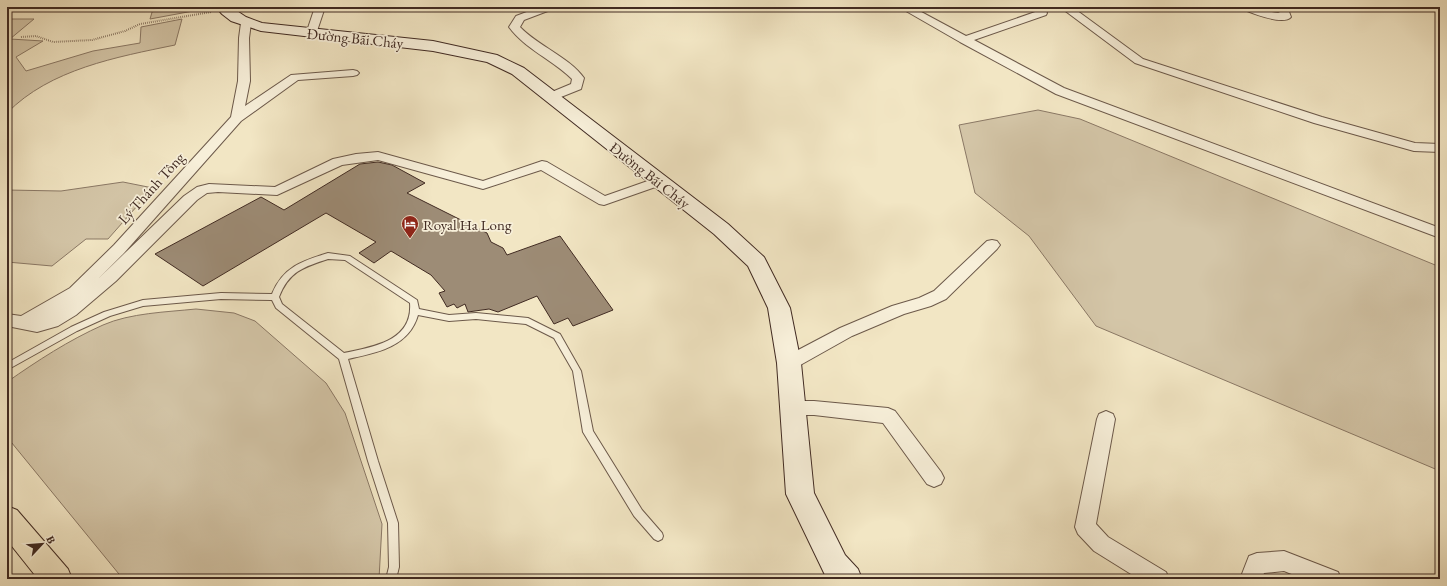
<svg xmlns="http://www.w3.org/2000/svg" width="1447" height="586" font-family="'EB Garamond',serif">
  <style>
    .green { fill: #d4c6a8; stroke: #8a7865 }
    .building { fill: #9d8c76; stroke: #402a22 }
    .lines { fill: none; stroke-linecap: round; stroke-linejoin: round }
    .service-casing { stroke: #6c594a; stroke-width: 2 }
    .minor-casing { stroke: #6c594a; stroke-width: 2 }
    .secondary-casing { stroke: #402a22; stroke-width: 2 }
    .primary-casing { stroke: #402a22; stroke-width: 2 }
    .path { stroke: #402a22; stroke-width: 2; stroke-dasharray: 0.5 1.5; stroke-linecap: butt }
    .service { fill: #f7efd9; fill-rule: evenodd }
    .minor { fill: #f7efd9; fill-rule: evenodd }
    .secondary { fill: #f7efd9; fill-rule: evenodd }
    .primary { fill: #f2e6c4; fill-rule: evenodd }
    .labels { text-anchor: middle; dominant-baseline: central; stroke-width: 3.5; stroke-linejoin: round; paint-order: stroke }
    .street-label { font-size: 15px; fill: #402a22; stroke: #f7efd9 }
    .poi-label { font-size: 15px; fill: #402a22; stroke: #f7efd9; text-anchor: start }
  </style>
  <rect width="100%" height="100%" fill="#f2e6c4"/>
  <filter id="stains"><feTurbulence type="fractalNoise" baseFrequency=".005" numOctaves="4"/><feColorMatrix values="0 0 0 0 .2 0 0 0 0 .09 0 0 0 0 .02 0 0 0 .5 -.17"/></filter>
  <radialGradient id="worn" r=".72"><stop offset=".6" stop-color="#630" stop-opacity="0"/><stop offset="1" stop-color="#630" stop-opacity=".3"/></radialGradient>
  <g class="green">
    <polygon points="145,7 204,7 204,9 150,19 153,9 144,9"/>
    <path d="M7 19H34L10 39 43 41 16 57 26 71 93 51 140 43 141 27 182 19 175 45C117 57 50 69 7 113Z"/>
    <polygon points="1038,110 1080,119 1440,267 1440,471 1096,326 1029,236 975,193 959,125"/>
    <polygon points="123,182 153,188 108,239 86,239 52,266 7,262 7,190 61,191"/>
    <path d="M196 309 234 313 255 321 326 383 345 413 382 524 379 579H123L7 437V382C37 361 69 340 103 325 130 313 167 312 196 309Z"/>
  </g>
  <polygon class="building" points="378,162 392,165 425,183 407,193 487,233 491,242 503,248 507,255 560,236 613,310 573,326 568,318 554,324 537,296 498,312 489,309 468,312 465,304 457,308 454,304 447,307 439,293 445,291 431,275 391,251 374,263 359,253 376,242 326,213 203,286 155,254 261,197 284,210 360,164"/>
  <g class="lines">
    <defs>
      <path id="service" d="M328 253 350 256 417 300 419 309 449 315 476 313 528 318 560 334 581 371 593 431 642 510 662 533 663 536 662 539 658 541 654 539 634 516 583 432 573 371 554 338 526 324 476 319 449 321 418 315C409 347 376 353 348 359L378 461 398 523 399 567 396 579H386L389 567 388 523 368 461 339 359 276 308 272 300 221 299 143 306 110 316 77 331 7 370V363L71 327 104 312 143 300 221 293 272 294C283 267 302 261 328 253ZM328 259 345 260 410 303C413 341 373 347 344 353L282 304 279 297C289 271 304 267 328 259Z"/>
      <g id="minor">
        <polygon points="315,7 325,7 316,34 311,37 306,34"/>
        <path d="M540 7H554L553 9 524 20 520 27C538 46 569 57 584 78L581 89 551 101 547 100 545 97 547 94 571 84 572 79C553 60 525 49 509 27L516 16Z"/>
        <polygon points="899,7 912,7 966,36 1038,11 1046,11 1047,13 1046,15 974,40 1064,88 1440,228 1440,238 1056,94 960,42"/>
        <polygon points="1060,7 1072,7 1143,59 1322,117 1415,143 1440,144 1440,152 1414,151 1314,123 1135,63"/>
        <path d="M1241 7C1256 7 1265 12 1280 13L1269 7H1283L1288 9 1291 17C1283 26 1252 13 1242 9Z"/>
        <polygon points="246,20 251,23 249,38 250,81 245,106 291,75 353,70 357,71 359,73 357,75 353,76 298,80 241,121 124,253 98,279 184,196 197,187 209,184 275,187 333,159 356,154 378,152 483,181 542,161 547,162 605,196 659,177 664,178 666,181 664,184 604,205 599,204 541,170 483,189 378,160 342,165 277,195 218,192 207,193 197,200 116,281 76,315 58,326 37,332 7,326 7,314 21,316 70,288 114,245 231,117 238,81 239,38 241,23"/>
        <polygon points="992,240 997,241 1000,245 997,249 946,299 931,306 904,314 852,336 795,368 789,370 783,368 780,363 783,358 840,328 892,306 919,298 934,291 987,241"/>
        <polygon points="794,401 814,401 888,408 895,411 941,472 944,478 941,484 934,487 927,484 883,423 814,415 794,415 788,413 785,408 788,403"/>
        <polygon points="1106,411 1113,414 1115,419 1096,524 1108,537 1166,572 1169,579 1139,579 1094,551 1078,534 1075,527 1097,419 1099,414"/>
        <polygon points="1284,551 1338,572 1341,579 1304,579 1284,571 1264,573 1262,579 1240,579 1249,556 1257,553"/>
      </g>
      <polygon id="secondary" points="216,7 231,7 246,17 262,23 433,41 497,55 524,68 728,224 764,257 790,308 801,363 814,493 845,555 858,569 862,579 828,579 825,575 786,494 777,363 768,308 748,266 714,234 512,74 487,62 433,51 261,31 231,21 222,14"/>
      <polygon id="primary" points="7,506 17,510 68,569 72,579 38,579 7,540"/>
    </defs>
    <use href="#service" class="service-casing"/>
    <use href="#minor" class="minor-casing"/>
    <use href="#secondary" class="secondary-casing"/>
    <use href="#primary" class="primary-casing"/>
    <polyline class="path" points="21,37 36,36 53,42 92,40 125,31 140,24 211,12"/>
    <use href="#service" class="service"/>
    <use href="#minor" class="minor"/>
    <use href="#secondary" class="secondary"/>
    <use href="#primary" class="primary"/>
  </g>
  <defs>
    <symbol id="hotel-pin" viewBox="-11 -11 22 30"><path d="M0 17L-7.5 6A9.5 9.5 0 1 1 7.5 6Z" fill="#8f2418" stroke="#f7efd9"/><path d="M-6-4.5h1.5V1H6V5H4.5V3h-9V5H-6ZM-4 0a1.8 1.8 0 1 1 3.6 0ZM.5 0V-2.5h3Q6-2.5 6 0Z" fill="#fff"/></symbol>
  </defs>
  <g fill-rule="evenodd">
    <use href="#hotel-pin" x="400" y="214" width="20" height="27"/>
  </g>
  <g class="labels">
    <g class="street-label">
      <text transform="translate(355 38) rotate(6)">Đường Bãi Cháy</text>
      <text transform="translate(650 175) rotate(38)">Đường Bãi Cháy</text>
      <text transform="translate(151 188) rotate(-48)">Lý Thánh Tông</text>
    </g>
    <g class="poi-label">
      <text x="423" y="224">Royal Ha Long</text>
    </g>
  </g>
  <rect width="1447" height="586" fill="none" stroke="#f2e6c4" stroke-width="24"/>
  <rect x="8" y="8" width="1431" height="570" fill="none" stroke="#402a22" stroke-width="2"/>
  <rect x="12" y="12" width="1423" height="562" fill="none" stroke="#402a22"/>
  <g transform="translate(42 544) rotate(64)" stroke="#f7efd9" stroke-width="3" paint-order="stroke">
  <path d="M0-3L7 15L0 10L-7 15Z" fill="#402a22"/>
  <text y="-6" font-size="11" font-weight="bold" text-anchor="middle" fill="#402a22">B</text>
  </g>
  <rect width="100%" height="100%" filter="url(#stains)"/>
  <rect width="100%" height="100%" fill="url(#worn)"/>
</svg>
